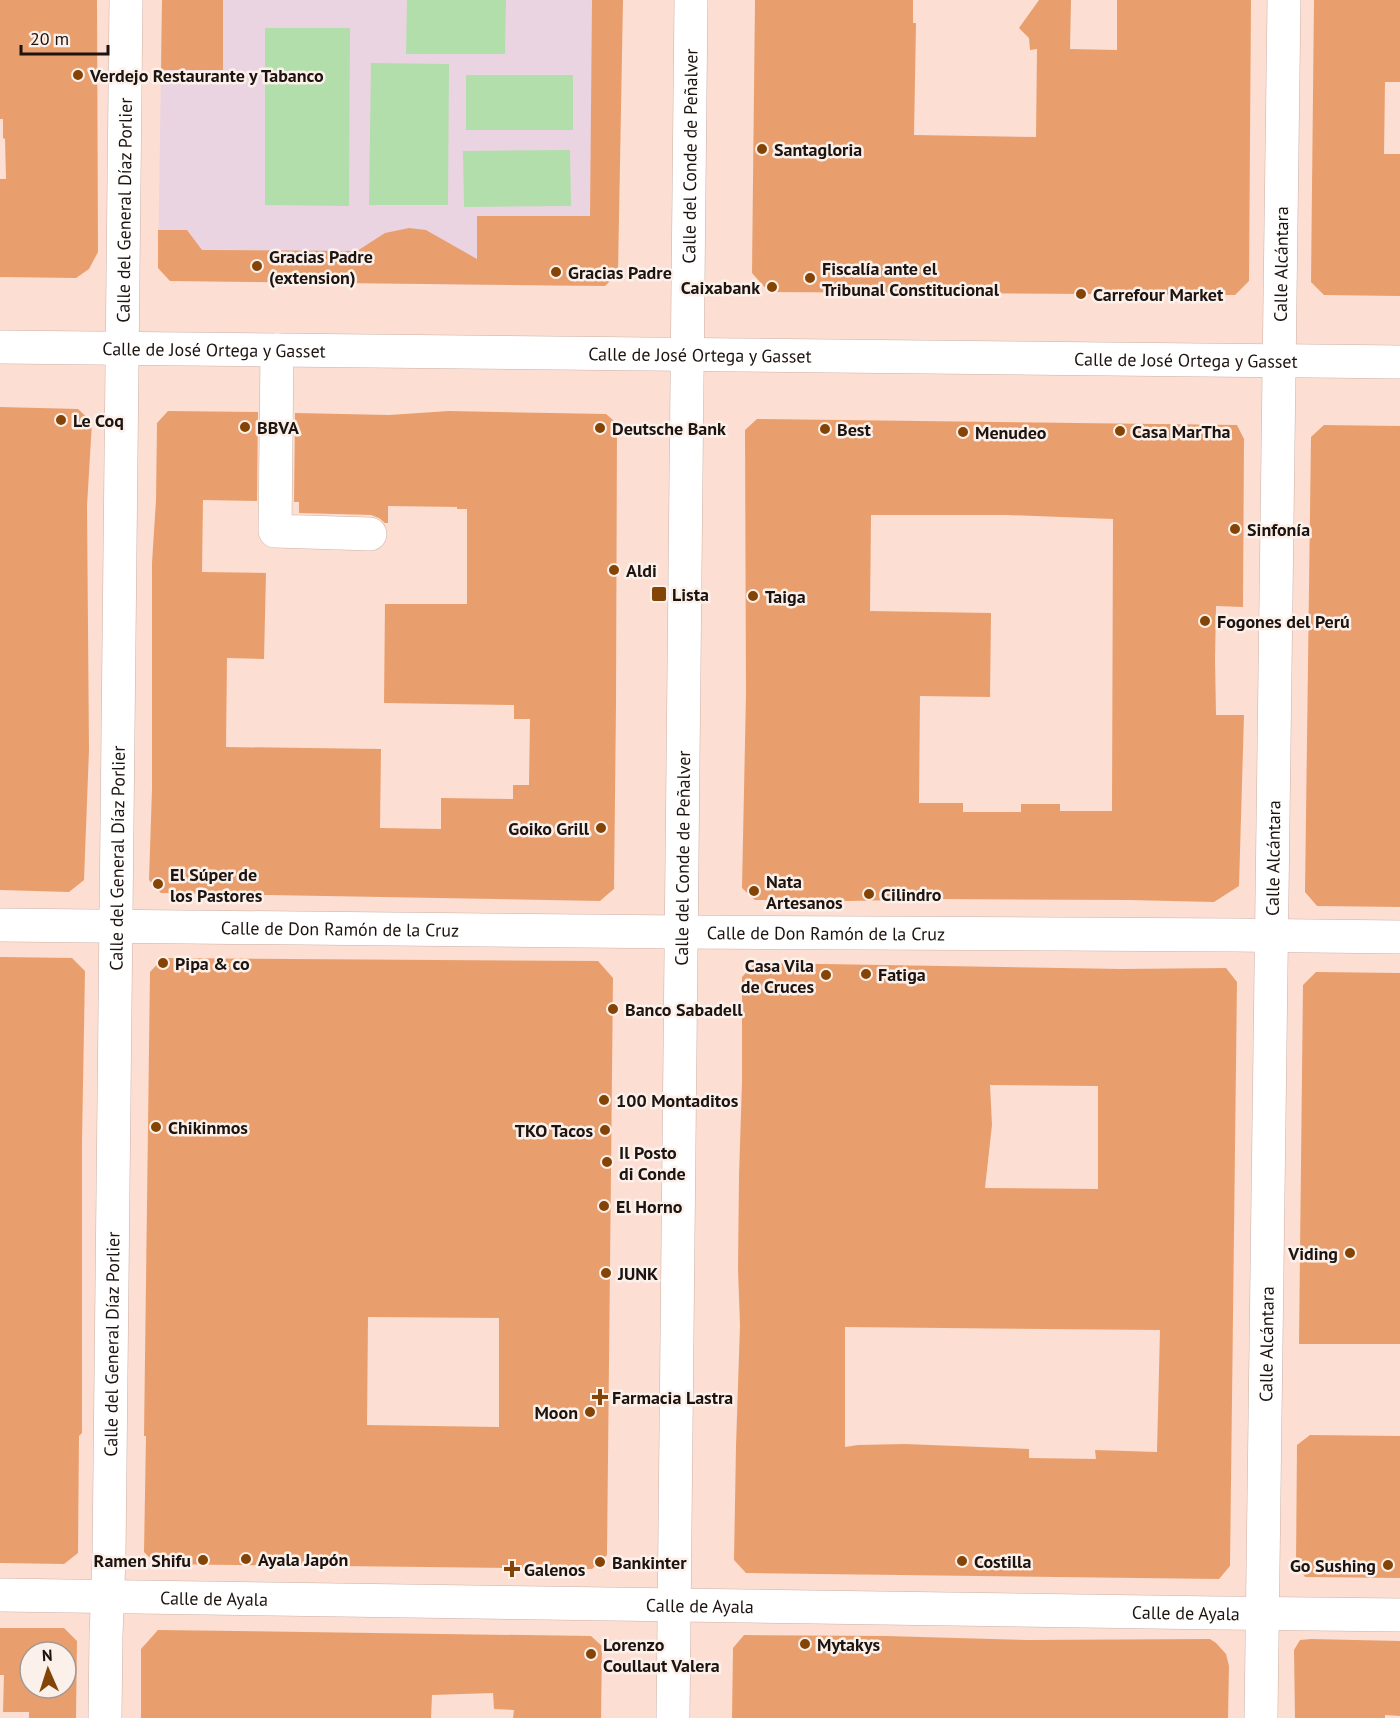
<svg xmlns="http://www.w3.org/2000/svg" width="1400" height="1718" font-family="'PT Sans',sans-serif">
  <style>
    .education { fill: #ebd4e1 }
    .green { fill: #b1deab }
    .building { fill: #e99f6d; fill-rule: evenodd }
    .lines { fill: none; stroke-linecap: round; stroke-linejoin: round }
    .minor-casing { stroke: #cdb0a5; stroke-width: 34 }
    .minor { stroke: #fff; stroke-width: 33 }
    .poi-dot { fill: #834405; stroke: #fcf0eb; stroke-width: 2 }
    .labels { text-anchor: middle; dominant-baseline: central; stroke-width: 5; stroke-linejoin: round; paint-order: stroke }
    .poi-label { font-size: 18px; font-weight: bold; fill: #1d130f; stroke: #fcf0eb; text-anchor: start }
    .street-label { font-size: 18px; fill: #1d130f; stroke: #fcf0eb }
  </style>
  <rect width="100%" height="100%" fill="#fcded2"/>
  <polygon class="education" points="162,0 623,0 605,286 170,281 158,268"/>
  <g class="green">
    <polygon points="407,0 506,0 505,54 406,54"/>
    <polygon points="265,28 350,28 349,206 265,205"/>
    <polygon points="371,63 449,64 448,205 369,205"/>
    <rect x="466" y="75" width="107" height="55"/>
    <polygon points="570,150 571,206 464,207 463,151"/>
  </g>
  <g class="building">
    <polygon points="0,0 97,0 98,252 89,269 76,278 0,277 0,179 6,179 5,139 3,138 3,119 0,119"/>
    <polygon points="162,0 223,0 223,70 161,70"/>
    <polygon points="592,0 623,0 618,273 605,286 170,281 158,268 158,230 187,230 202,250 357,251 385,233 409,228 426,230 477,259 477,216 590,216"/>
    <polygon points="755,0 913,0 913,23 916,23 914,135 1036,137 1037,49 1030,50 1029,38 1019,28 1039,0 1071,0 1070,49 1117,50 1117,0 1251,0 1249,281 1235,295 769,292 752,273"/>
    <polygon points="1314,0 1400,0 1400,82 1385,82 1384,154 1400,154 1400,296 1324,295 1311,282"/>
    <polygon points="0,407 78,409 92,422 87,506 89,750 84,880 69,892 0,890"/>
    <polygon points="168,411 258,412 257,501 203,500 202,572 266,573 264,659 227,658 226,747 381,749 380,828 441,829 441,798 513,799 513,785 529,785 530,719 514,719 514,705 384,703 385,604 467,604 467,509 457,509 457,507 388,506 388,523 385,523 379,518 371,515 299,513 299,502 294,502 295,413 389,415 449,411 606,414 613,420 617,427 616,704 614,889 608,894 600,901 161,893 149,880 152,789 152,563 156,500 157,423"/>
    <path d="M757 419 1237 425 1244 439 1243 607 1216 606 1215 659 1216 715H1244L1239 886 1214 902 1129 900 941 899 849 901 755 900 742 888 746 694 745 430ZM871 515H1007L1113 519 1112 811H1060V804H1021V812H963V803H919L920 696 990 697 991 613 870 611Z"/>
    <polygon points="1324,425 1400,426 1400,907 1317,906 1305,892 1311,437"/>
    <polygon points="0,957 72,958 85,971 82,1142 82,1433 79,1436 78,1553 64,1564 0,1563"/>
    <path d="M163 958 598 961 613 978 607 1555 592 1569 156 1564 144 1552 146 1436H144L150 972ZM368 1317 499 1318V1427L367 1425Z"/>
    <path d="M755 963 1121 969 1226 968 1237 982 1230 1566 1219 1579 751 1573H746L734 1560 736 1446 740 1325 738 1269 739 1176 742 1082V977ZM990 1085 1098 1086V1189L985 1188 992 1125ZM845 1327 1160 1330 1157 1452 1095 1450 1096 1459 1029 1458V1449L905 1444 858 1445 845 1447Z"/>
    <polygon points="1316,972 1400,973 1400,1344 1299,1344 1303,985"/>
    <polygon points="1310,1435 1400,1436 1400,1578 1305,1577 1296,1564 1297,1445"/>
    <path d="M0 1628H64L77 1641 76 1718H29V1712H3L4 1675H0ZM30 1652H66V1688H30Z"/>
    <polygon points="158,1630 591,1636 602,1646 601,1718 513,1718 514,1710 494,1709 493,1693 432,1695 431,1718 141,1718 141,1649"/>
    <polygon points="744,1635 886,1636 1028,1640 1210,1639 1216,1643 1226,1654 1229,1666 1228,1718 732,1718 733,1648"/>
    <polygon points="1311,1639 1400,1641 1400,1716 1385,1715 1385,1718 1295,1718 1294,1650 1300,1640"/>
  </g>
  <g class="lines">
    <defs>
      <g id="minor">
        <path id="s1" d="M0 347 1400 362"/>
        <polyline points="277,350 275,531 370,534"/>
        <path id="s2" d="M0 925 681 932 1234 935 1400 937"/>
        <path id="s3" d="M0 1595 1218 1613 1400 1615"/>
        <path id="s4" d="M105 1718 106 1636 109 1557 126 0"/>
        <path id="s5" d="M673 1718 691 0"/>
        <path id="s6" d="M1261 1718 1284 0"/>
      </g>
    </defs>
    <use href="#minor" class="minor-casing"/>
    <use href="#minor" class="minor"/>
  </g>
  <g class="poi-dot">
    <circle cx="78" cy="75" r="6"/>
    <circle cx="762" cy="149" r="6"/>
    <circle cx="257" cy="266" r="6"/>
    <circle cx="556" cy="272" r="6"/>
    <circle cx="810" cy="278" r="6"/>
    <circle cx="772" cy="287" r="6"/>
    <circle cx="1081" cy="294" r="6"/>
    <circle cx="61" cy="420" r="6"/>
    <circle cx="245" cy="427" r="6"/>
    <circle cx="600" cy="428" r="6"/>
    <circle cx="825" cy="429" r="6"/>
    <circle cx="1120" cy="431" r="6"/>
    <circle cx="963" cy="432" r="6"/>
    <circle cx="1235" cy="529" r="6"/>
    <circle cx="614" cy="570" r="6"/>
    <rect x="651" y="586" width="16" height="16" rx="3"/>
    <circle cx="753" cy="596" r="6"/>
    <circle cx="1205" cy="621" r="6"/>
    <circle cx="601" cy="828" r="6"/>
    <circle cx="158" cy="884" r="6"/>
    <circle cx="754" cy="891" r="6"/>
    <circle cx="869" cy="894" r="6"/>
    <circle cx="163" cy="963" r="6"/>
    <circle cx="866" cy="974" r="6"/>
    <circle cx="826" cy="975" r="6"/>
    <circle cx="613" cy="1009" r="6"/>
    <circle cx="604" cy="1100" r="6"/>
    <circle cx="156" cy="1127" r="6"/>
    <circle cx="605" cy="1130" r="6"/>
    <circle cx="607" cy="1162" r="6"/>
    <circle cx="604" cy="1206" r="6"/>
    <circle cx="1350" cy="1253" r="6"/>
    <circle cx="606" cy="1273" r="6"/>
    <path d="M597 1388h6v6h6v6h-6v6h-6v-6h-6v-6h6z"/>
    <circle cx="590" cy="1412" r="6"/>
    <circle cx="246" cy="1559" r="6"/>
    <circle cx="203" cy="1560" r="6"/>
    <circle cx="962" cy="1561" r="6"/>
    <circle cx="600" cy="1562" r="6"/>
    <circle cx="1388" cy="1565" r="6"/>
    <path d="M509 1560h6v6h6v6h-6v6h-6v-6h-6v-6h6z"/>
    <circle cx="805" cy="1644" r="6"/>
    <circle cx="591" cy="1654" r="6"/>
  </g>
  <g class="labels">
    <g class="poi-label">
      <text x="90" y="75">Verdejo Restaurante y Tabanco</text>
      <text x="774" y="149">Santagloria</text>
      <text x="269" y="256">Gracias Padre<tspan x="269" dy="21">(extension)</tspan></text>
      <text x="822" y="268">Fiscalía ante el<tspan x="822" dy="21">Tribunal Constitucional</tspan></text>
      <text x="568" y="272">Gracias Padre</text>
      <text x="760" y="287" text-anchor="end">Caixabank</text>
      <text x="1093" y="294">Carrefour Market</text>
      <text x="73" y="420">Le Coq</text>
      <text x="257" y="427">BBVA</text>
      <text x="612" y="428">Deutsche Bank</text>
      <text x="837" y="429">Best</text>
      <text x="1132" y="431">Casa MarTha</text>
      <text x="975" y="432">Menudeo</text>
      <text x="1247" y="529">Sinfonía</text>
      <text x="626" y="570">Aldi</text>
      <text x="672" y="594">Lista</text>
      <text x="765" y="596">Taiga</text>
      <text x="1217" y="621">Fogones del Perú</text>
      <text x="589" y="828" text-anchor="end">Goiko Grill</text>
      <text x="170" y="874">El Súper de<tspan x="170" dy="21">los Pastores</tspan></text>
      <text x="766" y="881">Nata<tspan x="766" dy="21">Artesanos</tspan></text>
      <text x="881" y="894">Cilindro</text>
      <text x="175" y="963">Pipa &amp; co</text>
      <text x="814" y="965" text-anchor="end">Casa Vila<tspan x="814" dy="21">de Cruces</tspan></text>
      <text x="878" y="974">Fatiga</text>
      <text x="625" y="1009">Banco Sabadell</text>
      <text x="616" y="1100">100 Montaditos</text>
      <text x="168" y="1127">Chikinmos</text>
      <text x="593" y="1130" text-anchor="end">TKO Tacos</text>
      <text x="619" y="1152">Il Posto<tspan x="619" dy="21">di Conde</tspan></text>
      <text x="616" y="1206">El Horno</text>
      <text x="1338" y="1253" text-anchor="end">Viding</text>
      <text x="618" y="1273">JUNK</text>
      <text x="612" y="1397">Farmacia Lastra</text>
      <text x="578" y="1412" text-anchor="end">Moon</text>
      <text x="258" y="1559">Ayala Japón</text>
      <text x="191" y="1560" text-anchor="end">Ramen Shifu</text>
      <text x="974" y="1561">Costilla</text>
      <text x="612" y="1562">Bankinter</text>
      <text x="1376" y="1565" text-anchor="end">Go Sushing</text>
      <text x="524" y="1569">Galenos</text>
      <text x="603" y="1644">Lorenzo<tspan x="603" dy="21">Coullaut Valera</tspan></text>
      <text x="817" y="1644">Mytakys</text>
    </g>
    <g class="street-label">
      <text stroke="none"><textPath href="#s5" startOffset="1562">Calle del Conde de Peñalver</textPath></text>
      <text stroke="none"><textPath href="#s4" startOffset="1508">Calle del General Díaz Porlier</textPath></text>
      <text stroke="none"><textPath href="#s6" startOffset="1454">Calle Alcántara</textPath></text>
      <text stroke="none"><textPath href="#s1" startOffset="214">Calle de José Ortega y Gasset</textPath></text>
      <text stroke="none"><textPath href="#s1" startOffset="700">Calle de José Ortega y Gasset</textPath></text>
      <text stroke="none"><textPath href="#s1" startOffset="1186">Calle de José Ortega y Gasset</textPath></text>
      <text stroke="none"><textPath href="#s4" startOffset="860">Calle del General Díaz Porlier</textPath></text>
      <text stroke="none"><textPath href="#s5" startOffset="860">Calle del Conde de Peñalver</textPath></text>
      <text stroke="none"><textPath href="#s6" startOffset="860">Calle Alcántara</textPath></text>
      <text stroke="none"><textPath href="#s2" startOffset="340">Calle de Don Ramón de la Cruz</textPath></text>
      <text stroke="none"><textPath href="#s2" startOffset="826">Calle de Don Ramón de la Cruz</textPath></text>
      <text stroke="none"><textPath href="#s4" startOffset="374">Calle del General Díaz Porlier</textPath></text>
      <text stroke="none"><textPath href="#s6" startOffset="374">Calle Alcántara</textPath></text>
      <text stroke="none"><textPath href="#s3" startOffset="214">Calle de Ayala</textPath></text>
      <text stroke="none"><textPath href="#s3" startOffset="700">Calle de Ayala</textPath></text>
      <text stroke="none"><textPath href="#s3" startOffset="1186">Calle de Ayala</textPath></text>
    </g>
  </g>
  <g transform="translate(48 1670) rotate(357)"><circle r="28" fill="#fcf0eb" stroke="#a39893" stroke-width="1.5"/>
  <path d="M0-4.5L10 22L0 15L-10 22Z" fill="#834405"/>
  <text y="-9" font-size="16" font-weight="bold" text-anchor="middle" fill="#1d130f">N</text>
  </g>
  <path d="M21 45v9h87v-9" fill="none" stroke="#1d130f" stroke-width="3"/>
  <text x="30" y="45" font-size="18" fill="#1d130f" stroke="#fcf0eb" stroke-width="4.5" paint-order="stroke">20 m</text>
</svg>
